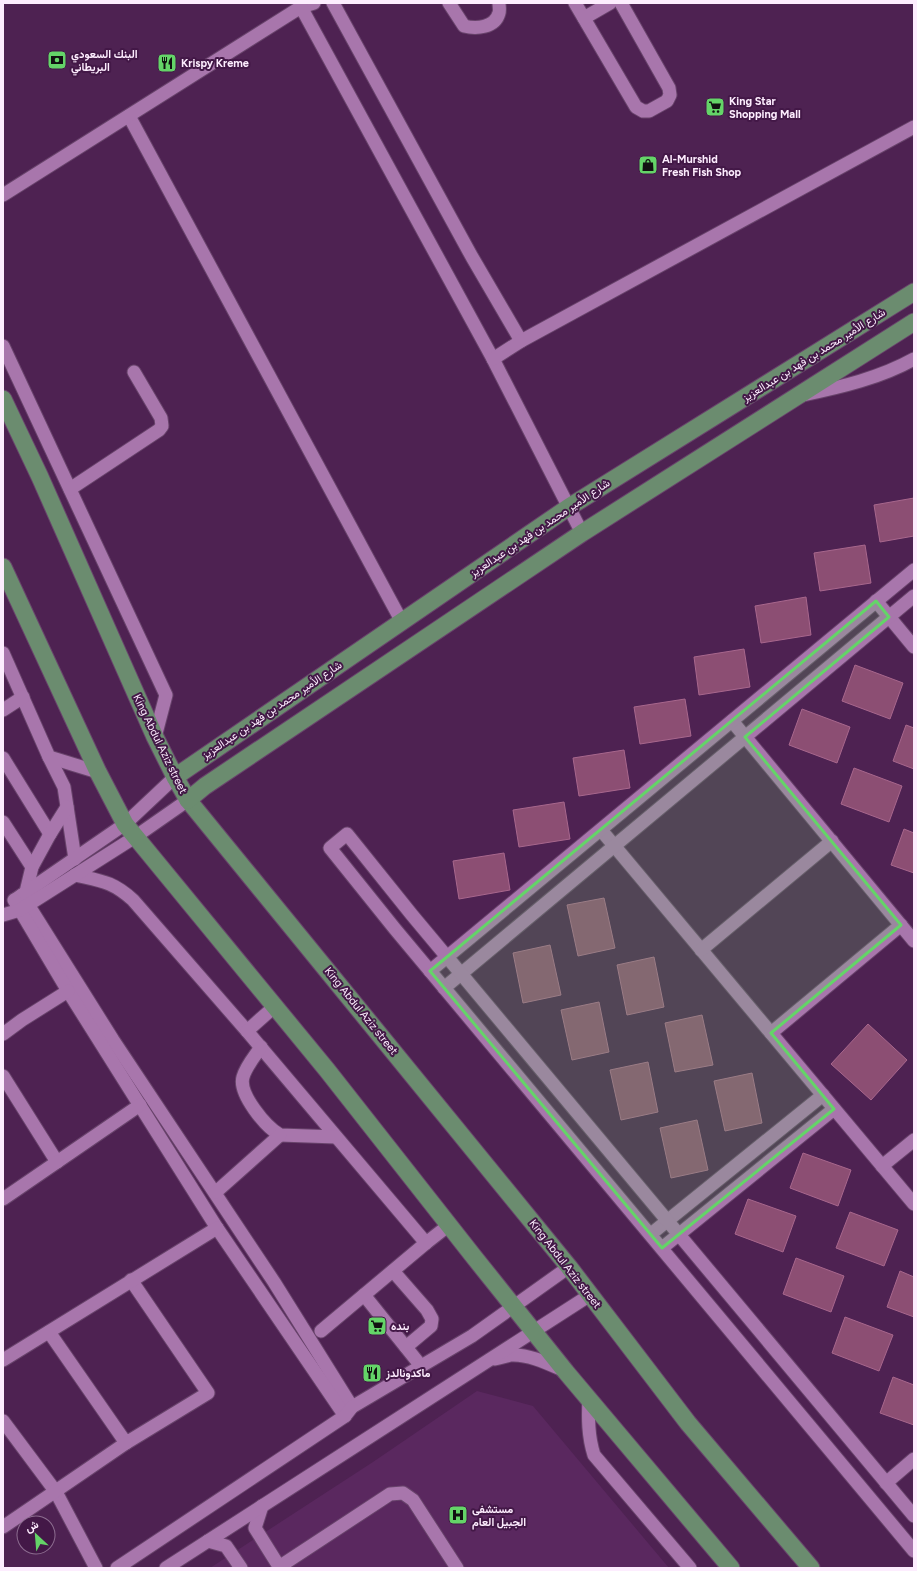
<svg xmlns="http://www.w3.org/2000/svg" width="917" height="1571" font-family="Figtree,Vazirmatn,sans-serif">
  <style>
    .built { fill: #5a285f }
    .building { fill: #8c4e73; stroke: #a8678d }
    .lines { fill: none; stroke-linecap: round; stroke-linejoin: round }
    .minor-casing { stroke: #68436b; stroke-width: 15 }
    .major-casing { stroke: #68436b; stroke-width: 19 }
    .minor { stroke: #a876ac; stroke-width: 13 }
    .major { stroke: #6b8c6f; stroke-width: 17 }
    .marked { fill: #64d468; fill-opacity: 0.2; stroke: #64d468; stroke-width: 3; stroke-linejoin: round }
    .labels { text-anchor: middle; dominant-baseline: central; stroke-width: 4; stroke-linejoin: round; paint-order: stroke }
    .poi-label { font-size: 11px; font-weight: bold; fill: #fdedfe; stroke: #431847; text-anchor: start }
    .street-label { font-size: 11px; fill: #fdedfe; stroke: #431847 }
  </style>
  <rect width="100%" height="100%" fill="#4e2252"/>
  <polygon class="built" points="477,1391 533,1406 669,1568 210,1568 373,1462"/>
  <g class="building">
    <polygon points="914,498 914,536 880,542 874,505"/>
    <polygon points="865,545 871,583 820,591 814,553"/>
    <polygon points="806,597 811,635 761,643 755,606"/>
    <polygon points="744,649 750,687 699,695 694,657"/>
    <polygon points="855,665 903,683 890,719 842,701"/>
    <polygon points="685,699 691,736 640,744 634,707"/>
    <polygon points="802,709 850,727 837,763 789,745"/>
    <polygon points="906,725 914,728 914,769 893,761"/>
    <polygon points="624,750 630,788 579,796 573,758"/>
    <polygon points="854,768 902,786 889,822 841,804"/>
    <polygon points="564,802 570,839 519,847 513,810"/>
    <polygon points="904,829 914,833 914,873 891,865"/>
    <polygon points="504,853 510,890 459,899 453,861"/>
    <polygon points="604,898 615,948 578,956 567,905"/>
    <polygon points="550,945 561,995 523,1003 513,953"/>
    <polygon points="654,957 664,1007 627,1015 617,965"/>
    <polygon points="599,1002 609,1052 572,1060 561,1010"/>
    <polygon points="702,1015 713,1065 675,1072 665,1023"/>
    <polygon points="868,1024 907,1060 871,1100 831,1064"/>
    <polygon points="648,1062 658,1112 621,1120 610,1070"/>
    <polygon points="752,1073 762,1123 725,1131 714,1081"/>
    <polygon points="697,1120 708,1170 671,1178 660,1128"/>
    <polygon points="803,1153 851,1170 838,1206 790,1188"/>
    <polygon points="748,1199 796,1216 783,1252 735,1234"/>
    <polygon points="850,1212 898,1230 884,1266 836,1248"/>
    <polygon points="796,1258 844,1276 831,1312 783,1294"/>
    <polygon points="900,1271 914,1277 914,1317 887,1307"/>
    <polygon points="845,1317 893,1335 879,1371 832,1353"/>
    <polygon points="893,1377 914,1385 914,1425 880,1413"/>
  </g>
  <g class="lines">
    <defs>
      <g id="minor">
        <polyline points="333,3 472,257 521,341"/>
        <path d="M449 3 464 26C476 29 495 28 499 13 500 10 499 6 499 3"/>
        <polyline points="575,3 636,107 643,111 649,111 667,101 670,95 669,88 621,3"/>
        <polyline points="301,7 314,3"/>
        <polyline points="584,18 610,3"/>
        <polyline points="129,116 402,622"/>
        <polyline points="3,195 301,7 493,359 582,533"/>
        <polyline points="3,346 166,695 155,737"/>
        <polyline points="493,359 521,341 914,127"/>
        <path d="M803 395C841 387 880 378 914 359"/>
        <polyline points="70,489 159,430 162,426 161,418 134,372"/>
        <polyline points="876,601 914,647"/>
        <polyline points="3,653 49,757 98,772"/>
        <polyline points="3,710 23,697"/>
        <polyline points="732,721 914,941"/>
        <polyline points="49,757 64,787 75,859"/>
        <polyline points="3,758 50,834"/>
        <polyline points="3,822 32,867"/>
        <polyline points="601,830 914,1204"/>
        <path d="M75 875C101 881 112 881 133 900L247 1031 426 1243"/>
        <polyline points="26,892 32,867 50,834 67,807"/>
        <polyline points="22,895 113,1040 274,1282 352,1407"/>
        <polyline points="16,899 125,824 175,777"/>
        <polyline points="14,900 68,991 217,1228 345,1416"/>
        <polyline points="3,915 20,910 135,837 188,800"/>
        <polyline points="701,950 832,841"/>
        <polyline points="430,971 914,570"/>
        <polyline points="444,988 914,596"/>
        <polyline points="247,1031 274,1007"/>
        <polyline points="771,1033 901,925"/>
        <polyline points="3,1034 22,1020 68,991"/>
        <path d="M261 1047C255 1056 246 1066 243 1077 238 1094 266 1127 280 1135L336 1137"/>
        <polyline points="3,1076 57,1162 140,1105"/>
        <polyline points="882,1166 914,1140"/>
        <polyline points="216,1192 280,1135"/>
        <polyline points="3,1199 57,1162"/>
        <polyline points="651,1234 823,1095"/>
        <polyline points="662,1248 834,1109"/>
        <polyline points="393,1271 427,1310 432,1319 431,1326 406,1347"/>
        <polyline points="364,1295 421,1366"/>
        <polyline points="321,1331 426,1243 449,1225"/>
        <polyline points="49,1332 126,1443 208,1393 131,1280"/>
        <path d="M495 1359C500 1358 506 1356 511 1355 529 1354 549 1364 565 1371"/>
        <polyline points="3,1360 217,1228"/>
        <path d="M589 1398C588 1418 588 1436 594 1455L690 1568"/>
        <polyline points="3,1421 56,1492 96,1568"/>
        <polyline points="886,1483 914,1459"/>
        <polyline points="262,1506 255,1528 280,1568"/>
        <polyline points="914,1516 412,915 347,834 330,848 395,929 914,1551"/>
        <polyline points="3,1527 126,1443"/>
        <polyline points="208,1541 226,1546 241,1568"/>
        <polyline points="279,1567 390,1494 403,1493 413,1500 457,1568"/>
        <polyline points="117,1568 345,1416 352,1407 472,1336 569,1267"/>
        <polyline points="166,1568 590,1295"/>
      </g>
      <g id="major">
        <polyline points="3,399 40,477 155,737 175,777 188,800 569,1267 688,1423 811,1568"/>
        <polyline points="3,567 98,772 125,824 327,1070 474,1257 566,1372 731,1568"/>
        <polyline points="175,777 569,507 914,292"/>
        <polyline points="188,800 205,786 582,533 914,322"/>
      </g>
    </defs>
    <use href="#minor" class="minor-casing"/>
    <use href="#major" class="major-casing"/>
    <use href="#minor" class="minor"/>
    <use href="#major" class="major"/>
  </g>
  <path class="marked" d="M876 601 889 617 745 737 901 925 771 1033 834 1109 662 1248 430 971Z"/>
  <defs>
    <symbol id="bank-square" viewBox="-11 -11 22 22"><rect x="-9" y="-9" width="18" height="18" rx="4" fill="#64d468" stroke="#431847"/><path d="M-6-4H6V4H-6ZM0-2.3a2.3 2.3 0 1 0 0 4.6a2.3 2.3 0 1 0 0-4.6Z" fill="#111"/></symbol>
    <symbol id="restaurant-square" viewBox="-11 -11 22 22"><rect x="-9" y="-9" width="18" height="18" rx="4" fill="#64d468" stroke="#431847"/><path d="M-5-6h1v4h1v-4h1v4h1v-4h1v5L-1.5 .5V6h-2V.5L-5-1ZM5-6V6H3V1.5H1.5Q1.5-4 5-6Z" fill="#111"/></symbol>
    <symbol id="supermarket-square" viewBox="-11 -11 22 22"><rect x="-9" y="-9" width="18" height="18" rx="4" fill="#64d468" stroke="#431847"/><path d="M-6-5.5h2.5l.6 2H6L4.5 2H-2.5L-4.4-4H-6ZM-1.5 3.2a1.3 1.3 0 1 0 .1 0ZM3 3.2a1.3 1.3 0 1 0 .1 0Z" fill="#111"/></symbol>
    <symbol id="shop-square" viewBox="-11 -11 22 22"><rect x="-9" y="-9" width="18" height="18" rx="4" fill="#64d468" stroke="#431847"/><path d="M-5-2.5h2.3a2.7 3.5 0 0 1 5.4 0H5L5.5 6h-11ZM-1.5-2.5h3a1.5 2.3 0 0 0-3 0Z" fill="#111"/></symbol>
    <symbol id="hospital-square" viewBox="-11 -11 22 22"><rect x="-9" y="-9" width="18" height="18" rx="4" fill="#64d468" stroke="#431847"/><path d="M-5-5h3v3.5h4V-5h3V5h-3V1.5h-4V5h-3Z" fill="#111"/></symbol>
  </defs>
  <g fill-rule="evenodd">
    <use href="#bank-square" x="46" y="49" width="22" height="22"/>
    <use href="#restaurant-square" x="156" y="52" width="22" height="22"/>
    <use href="#supermarket-square" x="704" y="96" width="22" height="22"/>
    <use href="#shop-square" x="637" y="154" width="22" height="22"/>
    <use href="#supermarket-square" x="366" y="1315" width="22" height="22"/>
    <use href="#restaurant-square" x="361" y="1362" width="22" height="22"/>
    <use href="#hospital-square" x="447" y="1504" width="22" height="22"/>
  </g>
  <g class="labels">
    <g class="poi-label">
      <text x="71" y="54">البنك السعودي<tspan x="71" dy="13">البريطاني</tspan></text>
      <text x="181" y="63">Krispy Kreme</text>
      <text x="729" y="101">King Star<tspan x="729" dy="13">Shopping Mall</tspan></text>
      <text x="662" y="159">Al-Murshid<tspan x="662" dy="13">Fresh Fish Shop</tspan></text>
      <text x="391" y="1326">بنده</text>
      <text x="386" y="1373">ماكدونالدز</text>
      <text x="472" y="1509">مستشفى<tspan x="472" dy="13">الجبيل العام</tspan></text>
    </g>
    <g class="street-label">
      <text transform="translate(814 355) rotate(-32)">شارع الأمير محمد بن فهد بن عبدالعزيز</text>
      <text transform="translate(540 528) rotate(-34)">شارع الأمير محمد بن فهد بن عبدالعزيز</text>
      <text transform="translate(272 710) rotate(-34)">شارع الأمير محمد بن فهد بن عبدالعزيز</text>
      <text transform="translate(160 744) rotate(64)">King Abdul Aziz street</text>
      <text transform="translate(361 1011) rotate(51)">King Abdul Aziz street</text>
      <text transform="translate(565 1264) rotate(52)">King Abdul Aziz street</text>
    </g>
  </g>
  <rect width="917" height="1571" fill="none" stroke="#fdedfe" stroke-width="8"/>
  <g transform="translate(36 1535) rotate(334)"><circle r="19" fill="#431847" stroke="#8d6d90"/>
  <path d="M0-3L7 15L0 10L-7 15Z" fill="#64d468"/>
  <text y="-6" font-size="11" font-weight="bold" text-anchor="middle" fill="#fdedfe">ش</text>
  </g>
</svg>
